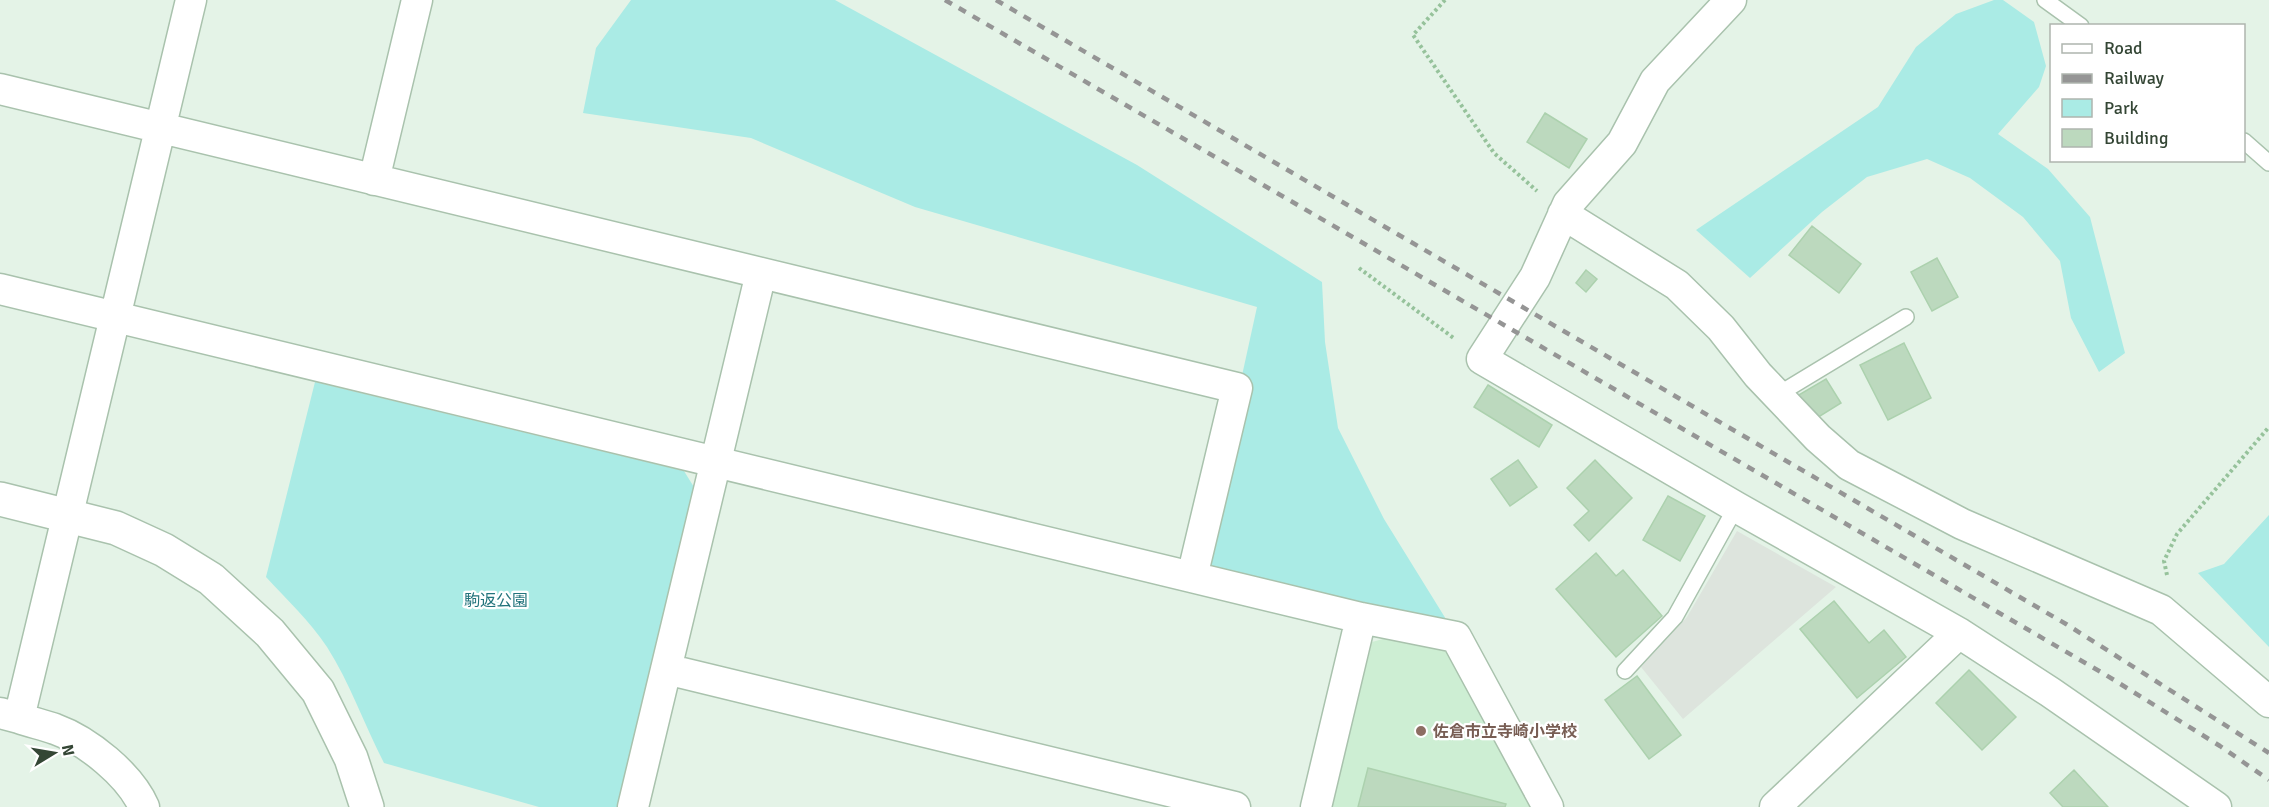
<svg xmlns="http://www.w3.org/2000/svg" width="2269" height="807" viewBox="0 0 2269 807" font-family="Signika,'Noto Sans JP',sans-serif">
<rect width="100%" height="100%" fill="#e4f3e7"/>
<path fill="#cdeed3" d="M1397,635l39,9 16,12 81,151h-201l40,-165z"/>
<path fill="#aaebe5" d="M631,0h204l302,165 185,117 3,60 13,86 46,91 65,105 -248,-61 56,-256 -342,-100 -164,-69 -168,-25 13,-65z
M1994,0h9l31,22 12,44 -7,21 -41,47 50,35 42,48 35,136 -26,19 -28,-54 -11,-57 -37,-44 -53,-39 -43,-19 -60,18 -45,35 -72,66 -54,-48 182,-123 38,-60 40,-33z
M315,382l369,89 13,21 -78,315h-80l-155,-44c-20,-39 -34,-80 -57,-116 -17,-26 -41,-48 -61,-70z
M2269,515v132l-71,-74 26,-9z"/>
<path fill="#dde4dd" d="M1737,531l99,56 -153,132 -42,-52 46,-50z"/>
<path fill="#bcd9be" stroke="#acd1ae" stroke-width="1.5" d="M1545,113l42,26 -18,29 -42,-26z
M1812,226l49,38 -22,29 -50,-38z
M1937,258l21,39 -26,14 -21,-39z
M1586,270l11,9 -11,13 -10,-9z
M1904,343l27,55 -43,22 -28,-55z
M1826,379l15,24 -29,18 -15,-25z
M1488,385l64,40 -13,22 -65,-40z
M1518,460l19,27 -27,19 -19,-27z
M1595,460l37,38 -43,43 -15,-16 15,-14 -22,-23z
M1668,496l37,20 -25,45 -37,-21z
M1596,553l20,23 7,-6 39,46 -46,41 -60,-68z
M1834,601l35,42 15,-13 22,27 -49,41 -57,-69z
M1969,670l47,47 -34,33 -46,-47z
M1637,676l44,59 -32,24 -44,-59z
M1368,768l138,36 -1,3h-147z
M2074,770l34,37h-45l-13,-14z"/>
<g fill="none" stroke-linecap="round" stroke-linejoin="round">
<defs>
<path id="service" d="M2045,0l36,26
M2244,141l25,22
M1777,395l129,-78
M1625,671l50,-54 61,-110"/>
<path id="minor" d="M1731,0l-76,81 -33,62 -54,61 -33,73 -53,82 254,148 223,126 91,59 166,115
M0,89l1237,299 -45,189
M374,180l43,-180
M1563,214l114,71 44,43 37,47 60,63 31,27 113,59 199,86 108,92
M0,289l1361,329 95,19 92,170
M666,669l569,138
M0,713l19,5 172,-718
M19,718c12,4 24,7 36,11 33,12 75,46 89,78
M633,807l128,-534
M1316,807l45,-189
M1775,807l184,-174"/>
<path id="tertiary" d="M0,499l116,29 48,22 47,29 59,54 48,58 33,67 16,49"/>
</defs>
<use href="#service" stroke="#a9c2ad" stroke-width="18"/>
<use href="#minor" stroke="#a9c2ad" stroke-width="33"/>
<use href="#tertiary" stroke="#a9c2ad" stroke-width="36"/>
<path stroke="#96c29b" stroke-width="4" stroke-dasharray="3 3" stroke-linecap="butt" d="M1445,0l-32,35 81,118 43,38
M1359,268l96,71
M2167,575l-3,-14 13,-27 92,-107"/>
<use href="#service" stroke="#fff" stroke-width="15"/>
<use href="#minor" stroke="#fff" stroke-width="30"/>
<use href="#tertiary" stroke="#fff" stroke-width="33"/>
<path stroke="#959595" stroke-width="4.5" stroke-dasharray="8 8" stroke-linecap="butt" d="M945,0l1161,675 114,71 49,34
M996,0l1070,624 203,129"/>
</g>
<circle fill="#8d6e63" stroke="#fff" stroke-width="2" cx="1421" cy="731" r="6"/>
<g text-anchor="middle" stroke-width="4.5" stroke-linejoin="round" paint-order="stroke">
<g font-size="16" fill="#23747c" stroke="#fff">
<text x="496" y="606">駒返公園</text>
</g>
<g font-size="16" font-weight="bold" fill="#785e54" stroke="#fff" text-anchor="start">
<text x="1433" y="737">佐倉市立寺崎小学校</text>
</g>
</g>
<rect x="2050" y="24" width="195" height="138" fill="#ffffff" stroke="#aeb5ae" stroke-width="1.5"/>
<rect x="2062" y="44" width="30" height="9" fill="#ffffff" stroke="#aeb5ae" stroke-width="1.5"/>
<text x="2104" y="54" font-size="18" fill="#344635">Road</text>
<rect x="2062" y="74" width="30" height="9" fill="#959595" stroke="#aeb5ae" stroke-width="1.5"/>
<text x="2104" y="84" font-size="18" fill="#344635">Railway</text>
<rect x="2062" y="99" width="30" height="18" fill="#aaebe5" stroke="#aeb5ae" stroke-width="1.5"/>
<text x="2104" y="114" font-size="18" fill="#344635">Park</text>
<rect x="2062" y="129" width="30" height="18" fill="#bcd9be" stroke="#aeb5ae" stroke-width="1.5"/>
<text x="2104" y="144" font-size="18" fill="#344635">Building</text>
<g transform="translate(54 753) rotate(79)" stroke="#ffffff" stroke-width="4.5" paint-order="stroke">
<path d="M0-4.5L10 22L0 15L-10 22Z" fill="#344635"/>
<text y="-9" font-size="16" font-weight="bold" text-anchor="middle" fill="#344635">N</text>
</g>
</svg>
